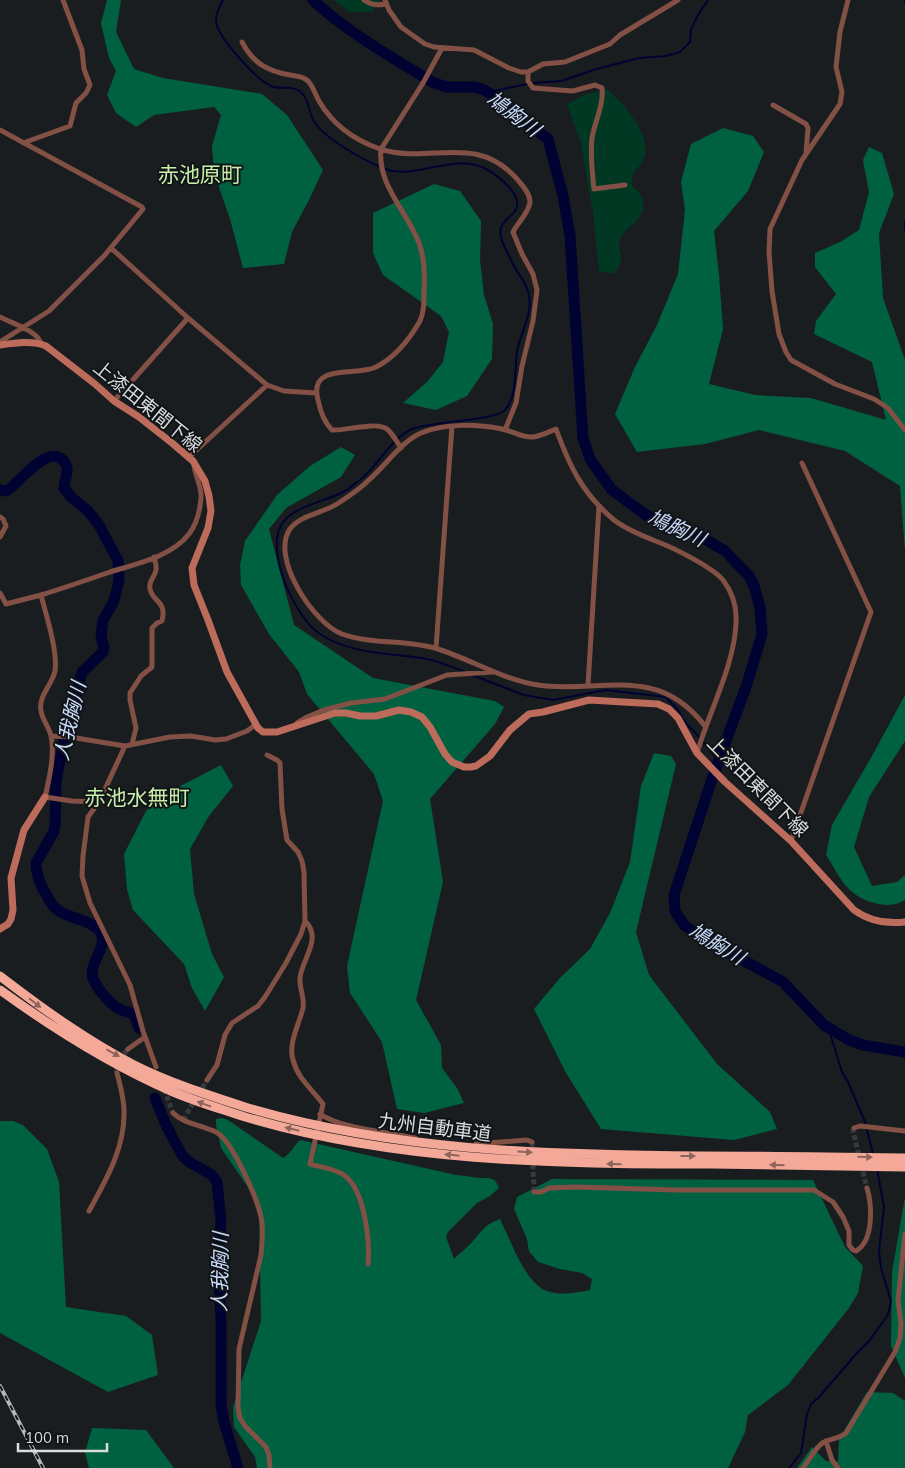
<svg xmlns="http://www.w3.org/2000/svg" width="905" height="1468" viewBox="0 0 905 1468" font-family="Mulish,'Noto Sans JP',sans-serif">
<rect width="100%" height="100%" fill="#1a1d20"/>
<path fill="#003823" d="M334,0h46l-8,12h-23z
M607,89c16,13 46,48 37,69 -6,14 -13,10 -12,28 12,8 15,21 6,33 -6,8 -15,11 -18,21 -3,9 2,11 1,19 0,4 -4,10 -6,14l-16,-1 -6,-59 -12,-70 -14,-39 17,-9z"/>
<path fill="#006141" d="M107,0h14l-5,32 18,37 29,9 99,16 25,21 36,55 -15,32 -16,30 -8,32 -41,4 -13,-49 -16,-46 -2,-27 9,-31 -7,-8 -60,8 -18,12 -20,-14 -9,-18 9,-24 -7,-13 -8,-35z
M723,128l30,8 11,16 -16,39 -34,40 5,44 4,54 -14,55 46,11 56,3 75,22 -14,-58 -58,-28 2,-13 20,-27 -21,-27v-14l25,-11 19,-12 10,-38 -6,-32 6,-13 13,6 12,41 -15,39 4,65 22,62v191l-5,-65 -55,-35 -86,-21 -54,14 -68,8 -22,-38 20,-47 22,-42 21,-51 7,-64 -4,-28 10,-38z
M434,184l26,7 21,30 -1,39 4,35 9,29 -1,35 -25,37 -31,14 -33,-7 24,-21 16,-20 6,-30 -8,-16 -58,-41 -10,-22v-40z
M341,447l14,8 -14,22 -55,31 -17,21 25,96 79,53 122,23 9,6 -9,17 -65,75 13,83 -27,118 25,45 1,23 15,20 7,15 -40,10 -27,-4 -15,-67 -32,-49 -3,-27 36,-165 -9,-27 -67,-80 -8,-22 -30,-38 -28,-49 -1,-20 5,-24 32,-46 33,-29z
M905,695v46l-36,56 -15,50 18,39 25,-4 8,-7v25c-17,11 -44,2 -57,-12 -9,-9 -15,-23 -22,-33l6,-30 40,-69z
M654,753l17,3 5,8 -40,168 13,43 68,89 53,48 7,17 -43,11 -133,-11 -35,-56 -32,-64 25,-30 31,-30 20,-36 20,-51 11,-76z
M221,765l12,21 -24,30 -19,33 4,45 18,60 12,23 -19,34 -13,-23 -8,-24 -51,-54 -6,-21 -3,-35 22,-43 19,-17z
M222,1118l6,2 55,38c8,-4 10,-12 17,-18l156,35c8,0 18,3 24,3 10,0 15,-1 19,10l-9,8 -13,7 -29,29 -2,5 8,22c4,-4 14,-12 18,-17 10,-11 12,-17 28,-23 10,20 22,56 41,69 12,9 35,5 49,2l2,-11 -10,-6 -22,-4 -22,-7 -9,-11 -2,-12 -13,-30 3,-12 35,-18 261,1 32,67 18,19 -5,27 -9,15 -61,77 -40,30 -3,17 -17,36h-471l-2,-11 -21,-30 -1,-20 28,-86 -2,-118 -38,-55 -5,-23v-6z
M0,1121h13l10,4 24,24 12,33 7,125 60,9 26,19 6,40 -50,17 -108,-59z
M905,1197v181l-14,-32 1,-74z
M867,1392l26,1 12,8v67h-108l15,-21 14,14 12,1 1,-23z
M92,1428l54,2 28,38h-85l-4,-15z"/>
<g fill="none" stroke-linecap="round" stroke-linejoin="round">
<path stroke="#000232" stroke-width="2" d="M223,0c-3,6 -8,14 -7,21 1,16 40,58 55,65 9,4 22,-1 30,6 9,8 7,21 14,31 11,16 47,36 65,44
M905,0v2
M532,83l30,-2 31,-11 46,-12 27,-2 14,-4 10,-10 1,-13 8,-16 9,-13
M489,92l38,-8
M385,169c31,11 68,-16 99,-1 12,6 42,28 31,43 -4,6 -13,10 -14,17 -3,10 7,25 11,34 5,11 15,21 17,33 4,19 -9,38 -12,57 -3,18 1,43 -12,58 -8,10 -75,12 -93,19 -22,10 -34,37 -52,51 -6,4 -12,10 -19,13 -16,8 -46,14 -57,28 -22,26 11,97 36,113 30,20 67,19 102,24 15,2 29,9 43,14
M905,221v9
M472,675l52,20 29,5 53,-10 60,7 12,13 6,11 16,17
M703,742l16,19
M828,1027l14,45 6,10 17,40 8,32
M789,1468l12,-15 6,-39 4,-10 8,-7 38,-44 12,-12 19,-26 3,-14 -10,-33 -2,-17 5,-44 -7,-38"/>
<path stroke="#000232" stroke-width="11" d="M313,0c35,33 80,58 121,83l13,4h28l9,3 7,4 25,22 32,23 15,57 7,40 13,202 7,21 22,31 34,25 52,20 27,16 24,25 5,10 6,21 2,27 -16,53 -33,89 -39,119 1,16 9,14 22,15 77,42 41,43 25,15 14,5 42,7
M0,490l6,1 5,-3c10,-9 35,-39 49,-30 4,2 6,6 7,10 1,7 -3,13 -3,20l7,9 17,14 11,14 19,36 1,19 -3,13 -3,10 -10,17 -2,17 3,11 -1,4 -21,20 -17,63 -9,46 -1,43 -1,7 -18,32c0,9 3,18 7,26 4,6 7,14 12,19 11,11 40,12 46,25 6,14 -9,27 -9,41 1,11 16,27 24,33 5,4 12,5 18,7l5,14
M155,1098l11,27 16,30 7,7 23,13 5,7 4,39 -3,38 3,62v84l3,17 14,46"/>
<path stroke="#373a3c" stroke-width="5" stroke-dasharray="5 2.5" stroke-linecap="butt" d="M117,1073l-1,-10 12,-14
M164,1089l9,24
M183,1120l24,-40
M854,1128l-1,3 14,57
M532,1142l2,50"/>
<path stroke="#825045" stroke-width="5" d="M364,0c7,5 13,6 21,4
M385,0l4,10 12,17 24,17 9,3 40,3 35,18 12,4h7l15,-8 22,-2 45,-18 10,-9 58,-35
M848,0l-8,32 -4,35 6,25 -2,12 -38,56 -32,69 -1,23 3,39 7,43 7,18 5,8 44,24 39,15 14,9 17,22
M242,42c11,21 25,29 48,33 6,1 13,1 18,6 5,5 7,13 11,20 14,24 35,39 61,48 50,16 95,-17 137,30 5,6 13,14 13,23 -1,11 -12,20 -17,30l9,22 11,20 4,16 -4,31 -11,45 -6,37 -11,27
M528,72v9l5,7 40,3 22,-6 7,3c2,16 -7,33 -10,50 -2,17 0,33 2,51l31,-4
M773,105l33,19 2,4 -2,25
M0,130l142,77 1,2 -39,47 -55,55 -49,31
M23,143l47,-17 6,-23 10,-10 4,-8 -6,-16 -2,-19 -19,-50
M111,248l77,70 79,67 17,6 32,2
M0,317c11,6 39,14 41,27
M114,401l74,-83
M401,448c-4,-6 -8,-14 -14,-19 -11,-8 -41,2 -55,1 -7,-7 -12,-20 -14,-30 -10,-38 38,-23 58,-33 20,-10 33,-27 44,-46 4,-9 4,-19 4,-30 1,-16 1,-32 -5,-48 -12,-32 -42,-58 -38,-94l42,-66 19,-35
M188,458l79,-73
M0,517l3,2 3,7 -6,11
M0,593l6,11 35,-9
M436,648l16,-222
M588,685l11,-179
M297,723l10,-6 17,-7 27,-7 34,-4 62,-24 45,-3
M51,736l19,1 55,9 45,-9 21,-1 24,4 11,-1 21,-8 8,-6
M132,744l4,-16 -6,-28v-7l11,-17 11,-9v-39l5,-5 5,-2c5,-21 -9,-18 -12,-32 -2,-8 5,-12 6,-19 1,-4 -1,-9 -2,-13
M125,746l-26,56 -27,-1 -27,-4c4,-17 10,-43 6,-61 -2,-9 -9,-17 -10,-25 -3,-15 11,-26 14,-40 3,-19 -9,-57 -14,-76 23,-7 46,-15 69,-23 26,-8 61,-15 79,-38 7,-9 11,-24 12,-36 1,-12 -6,-21 -7,-33
M697,753c12,-41 38,-89 39,-131 1,-15 -4,-30 -13,-42 -11,-13 -49,-32 -65,-38 -15,-6 -31,-12 -44,-22 -32,-27 -44,-53 -58,-91 -8,3 -14,7 -23,8 -11,1 -20,-6 -31,-8 -25,-5 -57,-6 -81,4 -19,8 -36,33 -51,46 -10,10 -22,18 -33,25 -14,9 -37,11 -47,25 -20,28 23,94 52,105 31,11 65,5 96,15 34,11 66,31 100,36 37,6 75,-5 111,3 23,5 42,20 56,38
M99,802l-11,15 -5,39 -1,20 8,27 40,82 13,46 13,36
M791,841l80,-229 -69,-149
M305,921c18,17 -3,38 -5,57 -1,10 5,20 3,30 -4,17 -15,35 -10,52 5,19 19,29 30,44l-13,60c11,3 25,5 34,11 21,15 26,66 24,89
M128,1049l17,-12
M207,1080l10,-15 8,-30 7,-12 26,-17 7,-9 21,-34 15,-29 4,-13 -1,-49 -2,-11 -4,-9 -11,-12 -5,-31 -2,-46 -3,-3 -10,-5
M173,1113c11,11 29,12 43,19 16,8 41,66 45,85 3,12 1,26 0,38l-22,94 -1,59 2,10 5,8 21,21 3,8 1,13
M320,1114c22,15 68,18 95,24
M854,1128l6,-2 45,5
M476,1144l51,-4 5,2
M534,1192h7l8,-4 26,-1 102,3h137l19,12 10,15 6,14v14l4,5 3,1c18,-10 16,-46 11,-63
M89,1211c17,-31 36,-63 35,-100 0,-13 -4,-26 -7,-38
M826,1441l6,19 6,8
M803,1468c7,-8 11,-20 21,-26 7,-4 13,-2 22,-9l49,-81 5,-14 1,-14 -3,-24 7,-66"/>
<path stroke="#bd6c5b" stroke-width="7" d="M0,345c14,-2 33,-5 46,1l49,38 19,17 25,16 33,26 21,18 12,20 4,15 2,15 -3,17 -16,40 2,17 14,35 19,52 31,56 5,4h14l58,-19h11l14,3h16l23,-6 12,2 11,5 8,10 15,27 7,8 12,5h7l5,-1 14,-10 20,-26 19,-16 14,-2 46,-12 69,4 11,5 9,9 19,35 28,29 66,59 63,69c15,11 33,14 51,12
M0,929l8,-5 3,-5 2,-9 -2,-32 13,-48 21,-33"/>
<path stroke="#f4a897" stroke-width="9" d="M0,976c43,33 86,64 134,89 36,18 74,30 111,42 148,44 303,48 456,49 68,0 136,1 204,2
M0,990c54,39 109,74 171,101 23,10 47,17 71,25 151,46 312,48 469,48 65,1 129,2 194,3"/>
<defs>
<path id="rail" d="M0,1386l43,82"/>
</defs>
<use href="#rail" stroke="#b5b7b9" stroke-width="4"/>
<use href="#rail" stroke="#111416" stroke-width="2" stroke-dasharray="5.5" stroke-linecap="butt"/>
</g>
<defs><path id="oneway-solid" d="M-6-.8H1V-3.2L6.5 0L1 3.2V.8H-6Z" transform="scale(1.25)"/></defs>
<g fill="#8e655d">
<use href="#oneway-solid" transform="translate(35 1003) rotate(38)"/>
<use href="#oneway-solid" transform="translate(113 1053) rotate(29)"/>
<use href="#oneway-solid" transform="translate(204 1104) rotate(-160)"/>
<use href="#oneway-solid" transform="translate(292 1129) rotate(-167)"/>
<use href="#oneway-solid" transform="translate(525 1152) rotate(3)"/>
<use href="#oneway-solid" transform="translate(452 1155) rotate(-174)"/>
<use href="#oneway-solid" transform="translate(688 1156)"/>
<use href="#oneway-solid" transform="translate(865 1157) rotate(1)"/>
<use href="#oneway-solid" transform="translate(614 1164) rotate(-178)"/>
<use href="#oneway-solid" transform="translate(777 1165) rotate(-179)"/>
</g>
<g text-anchor="middle" stroke-width="4" stroke-linejoin="round" paint-order="stroke">
<g font-size="19" fill="#dadcde" stroke="#111416">
<text transform="translate(148 406) rotate(39)" y="7">上漆田東間下線</text>
<text transform="translate(758 786) rotate(45)" y="7">上漆田東間下線</text>
<text transform="translate(435 1127) rotate(7)" y="7">九州自動車道</text>
</g>
<g font-size="20" font-style="italic" fill="#c7dafb" stroke="#111416">
<text transform="translate(514 114) rotate(37)" y="7">鳩胸川</text>
<text transform="translate(677 528) rotate(25)" y="7">鳩胸川</text>
<text transform="translate(70 721) rotate(-77)" y="7">人我胸川</text>
<text transform="translate(717 944) rotate(31)" y="7">鳩胸川</text>
<text transform="translate(220 1272) rotate(-89)" y="7">人我胸川</text>
</g>
<g font-size="21" fill="#c8efa9" stroke="#111416">
<text x="200" y="182">赤池原町</text>
<text x="137" y="805">赤池水無町</text>
</g>
</g>
<path d="M18 1443v8h89v-8" fill="none" stroke="#dadcde" stroke-width="2.5"/>
<text x="25" y="1443" font-size="15" fill="#dadcde" stroke="#111416" stroke-width="4" paint-order="stroke">100 m</text>
</svg>
